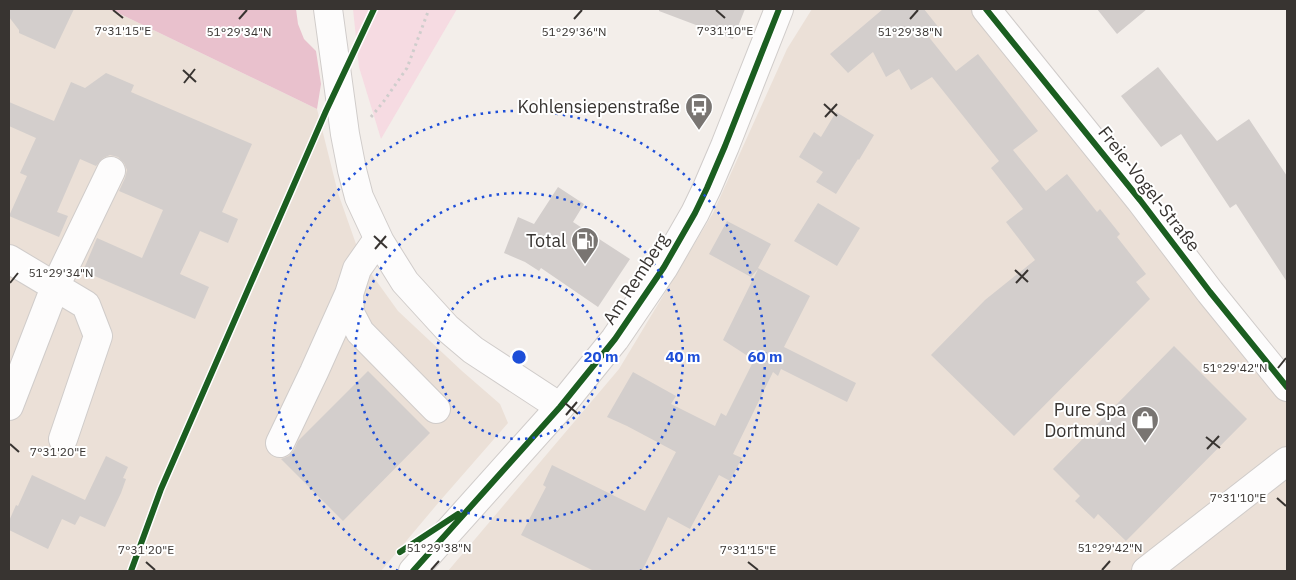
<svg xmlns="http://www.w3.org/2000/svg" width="1296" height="580" viewBox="0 0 1296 580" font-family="'IBM Plex Sans',sans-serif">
<rect width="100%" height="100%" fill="#f3eeea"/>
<path fill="#ebe0d7" d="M9,9h97l10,3 201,97 21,84 24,68 36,50 64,60 38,33 8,19 -69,79 -58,69h-372z
M812,9h174l301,378v184h-839l171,-202 94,-156 74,-164z"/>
<path fill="#f6dbe2" d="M353,9h104l-76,130 -22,-72z"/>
<path fill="#e9c1cd" d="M106,9h190l2,15 6,15 12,12 5,33 -4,25 -201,-97z"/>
<path fill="#d3cecc" d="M9,9h65l-19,40 -36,-16v-3l-10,-13z
M659,9h86l-12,30 -74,-28z
M883,9h41l15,19 -11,8 28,35 22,-17 60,77 -25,19 33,41 21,-17 30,38 3,-3 20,25 -3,3 29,37 -10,8 14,17 -136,137 -83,-81 54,-55 50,-40 -29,-38 17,-13 -32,-41 8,-7 -67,-84 -21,13 -12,-21 -13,8 -13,-25 -25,21 -18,-19z
M1097,9h50l-30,25z
M1158,67l59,74 32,-22 38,57v106l-51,-78 -6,4 -49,-74 -20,13 -40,-51z
M106,73l28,12 -3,7 121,52 -30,68 16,7 -10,24 -28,-12 -20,43 29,13 -14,32 -112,-48 14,-33 45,20 21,-48 -44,-19 6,-13 2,-8 -3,-7 -6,-6 -8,-2 -7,3 -7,8 -16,-7 -23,53 11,4 -9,21 -50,-21 18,-40 -7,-3 16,-35 -27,-12v-24l45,19 17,-39 14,6z
M836,112l38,23 -15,25 -1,-1 -22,35 -20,-12 7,-10 -24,-15 15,-25 7,5z
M558,187l26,17 -11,18 57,37 -32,48 -57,-39 -2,3 -14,-9 -21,-9 14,-36 16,7z
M818,203l42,25 -23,38 -43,-25z
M727,221l44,23 -13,24 52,28 -26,51 72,36 -9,19 -66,-33 -3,7 -5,-4 -40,82 9,4 -12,23 -11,-6 -29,54 -22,-12 -26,54h-48l-73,-36 25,-48 -3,-2 9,-20 93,46 31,-59 -49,-26 -20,-9 26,-45 43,24 -5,8 44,22 6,-13 5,3 28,-56 -31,-20 35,-71 -7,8 -42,-23z
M1174,346l73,73 -121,122 -28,-27 -4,5 -19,-18 5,-5 -27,-27z
M368,371l62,62 -87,88 -62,-62 8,-3 5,-6 4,-9z
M106,456l22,11 -5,11 3,1 -5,14 -16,34 -25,-11 -5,9 -13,-6 -14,30 -39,-19v-9l7,-16 2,1 14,-31 53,25z"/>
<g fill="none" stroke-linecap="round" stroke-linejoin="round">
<defs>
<path id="minor" d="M328,9l17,125 7,36 7,27 21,45 25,40 42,46 26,22 87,57
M986,9l154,191 70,92 77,95
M378,239l-21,30 -8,25 1,19 10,19 76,77
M9,259l77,46 12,31 -35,103
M9,406l46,-119 56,-116
M280,443l34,-71 35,-78
M413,571l147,-164 55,-68 49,-72 31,-54 12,-25 18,-42 54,-137
M1146,571l141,-110"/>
</defs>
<use href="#minor" stroke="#d0ccca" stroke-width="30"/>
<path stroke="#cfcdcc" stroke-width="3" stroke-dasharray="2.5 4" stroke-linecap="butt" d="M371,117l13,-16 23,-33 22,-59"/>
<use href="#minor" stroke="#fdfcfc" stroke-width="28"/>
<defs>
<path id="cycleway" d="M986,9l154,191 70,92 77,95
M400,552l58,-38
M131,571l30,-82 165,-378 48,-102
M413,571l147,-164 55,-68 49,-72 31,-54 12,-25 18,-42 54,-137"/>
</defs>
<use href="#cycleway" stroke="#fff" stroke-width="9"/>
<use href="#cycleway" stroke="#1b5e20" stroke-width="6"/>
</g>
<path fill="none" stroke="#383431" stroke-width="2" d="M113,10l10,8M716,10l9,8M239,19l8,-9M574,19l8,-9M910,19l8,-9M183,70l13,12M184,83l11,-14M824,104l13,12M825,117l12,-13M374,236l13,12M375,249l11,-13M1015,270l13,12M10,283l8,-10M1016,283l12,-13M1278,368l8,-10M565,403l13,11M566,415l11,-13M1206,437l14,11M10,444l9,8M1207,449l12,-13M1277,498l9,8M146,562l9,8M748,562l10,8M431,570l8,-9M1102,570l8,-9"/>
<g fill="none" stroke="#1d4ed8" stroke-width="2.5" stroke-dasharray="2.5 5">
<circle cx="519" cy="357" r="82"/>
<circle cx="519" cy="357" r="164"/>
<path d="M398 571A246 246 0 1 1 640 571"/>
</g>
<defs>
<symbol id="bus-pin" viewBox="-11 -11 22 30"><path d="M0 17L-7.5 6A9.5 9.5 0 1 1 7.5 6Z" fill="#797572" stroke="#fff"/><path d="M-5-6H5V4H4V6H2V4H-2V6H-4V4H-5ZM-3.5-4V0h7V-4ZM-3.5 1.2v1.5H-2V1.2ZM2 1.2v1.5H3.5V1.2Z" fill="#fff"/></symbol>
<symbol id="fuel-pin" viewBox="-11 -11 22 30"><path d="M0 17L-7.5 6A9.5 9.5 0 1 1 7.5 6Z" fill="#797572" stroke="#fff"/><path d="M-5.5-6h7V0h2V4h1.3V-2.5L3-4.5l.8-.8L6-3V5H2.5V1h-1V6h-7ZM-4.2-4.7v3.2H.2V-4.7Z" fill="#fff"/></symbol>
<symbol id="shop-pin" viewBox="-11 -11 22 30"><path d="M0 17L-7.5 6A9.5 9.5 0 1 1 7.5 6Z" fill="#797572" stroke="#fff"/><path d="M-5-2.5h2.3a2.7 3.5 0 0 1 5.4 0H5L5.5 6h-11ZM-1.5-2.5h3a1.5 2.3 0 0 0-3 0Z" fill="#fff"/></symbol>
</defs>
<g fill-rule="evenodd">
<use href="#bus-pin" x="683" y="91" width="32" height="43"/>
<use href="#fuel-pin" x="569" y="225" width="32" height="43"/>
<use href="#shop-pin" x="1129" y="404" width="32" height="43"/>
</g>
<g text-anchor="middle" stroke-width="4" stroke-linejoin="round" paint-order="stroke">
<g font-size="18" fill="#383431" stroke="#fff" text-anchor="end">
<text x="680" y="113">Kohlensiepenstraße</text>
<text x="566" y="247">Total</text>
<text x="1126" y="416">Pure Spa<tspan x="1126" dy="21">Dortmund</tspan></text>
</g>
<g font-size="18" fill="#383431" stroke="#fff">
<text transform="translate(1149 189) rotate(52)" y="6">Freie-Vogel-Straße</text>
<text transform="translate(636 279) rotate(-57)" y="6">Am Remberg</text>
</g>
</g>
<g font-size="12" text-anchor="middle" fill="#383431" stroke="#fff" stroke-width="4" stroke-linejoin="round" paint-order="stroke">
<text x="123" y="35">7°31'15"E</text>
<text x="725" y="35">7°31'10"E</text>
<text x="239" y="36">51°29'34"N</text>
<text x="574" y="36">51°29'36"N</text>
<text x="910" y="36">51°29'38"N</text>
<text x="61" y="277">51°29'34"N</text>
<text x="1235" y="372">51°29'42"N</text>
<text x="58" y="456">7°31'20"E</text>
<text x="1238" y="502">7°31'10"E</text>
<text x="439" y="552">51°29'38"N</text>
<text x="1110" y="552">51°29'42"N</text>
<text x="146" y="554">7°31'20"E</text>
<text x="748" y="554">7°31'15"E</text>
</g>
<circle cx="519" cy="357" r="8" fill="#1d4ed8" stroke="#fff" stroke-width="2.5"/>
<g font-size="15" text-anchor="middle" font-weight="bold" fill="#1d4ed8" stroke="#fff" stroke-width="4" stroke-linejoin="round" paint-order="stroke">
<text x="601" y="362">20 m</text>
<text x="683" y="362">40 m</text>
<text x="765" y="362">60 m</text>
</g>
<rect width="1296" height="580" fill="none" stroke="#383431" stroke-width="20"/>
</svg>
